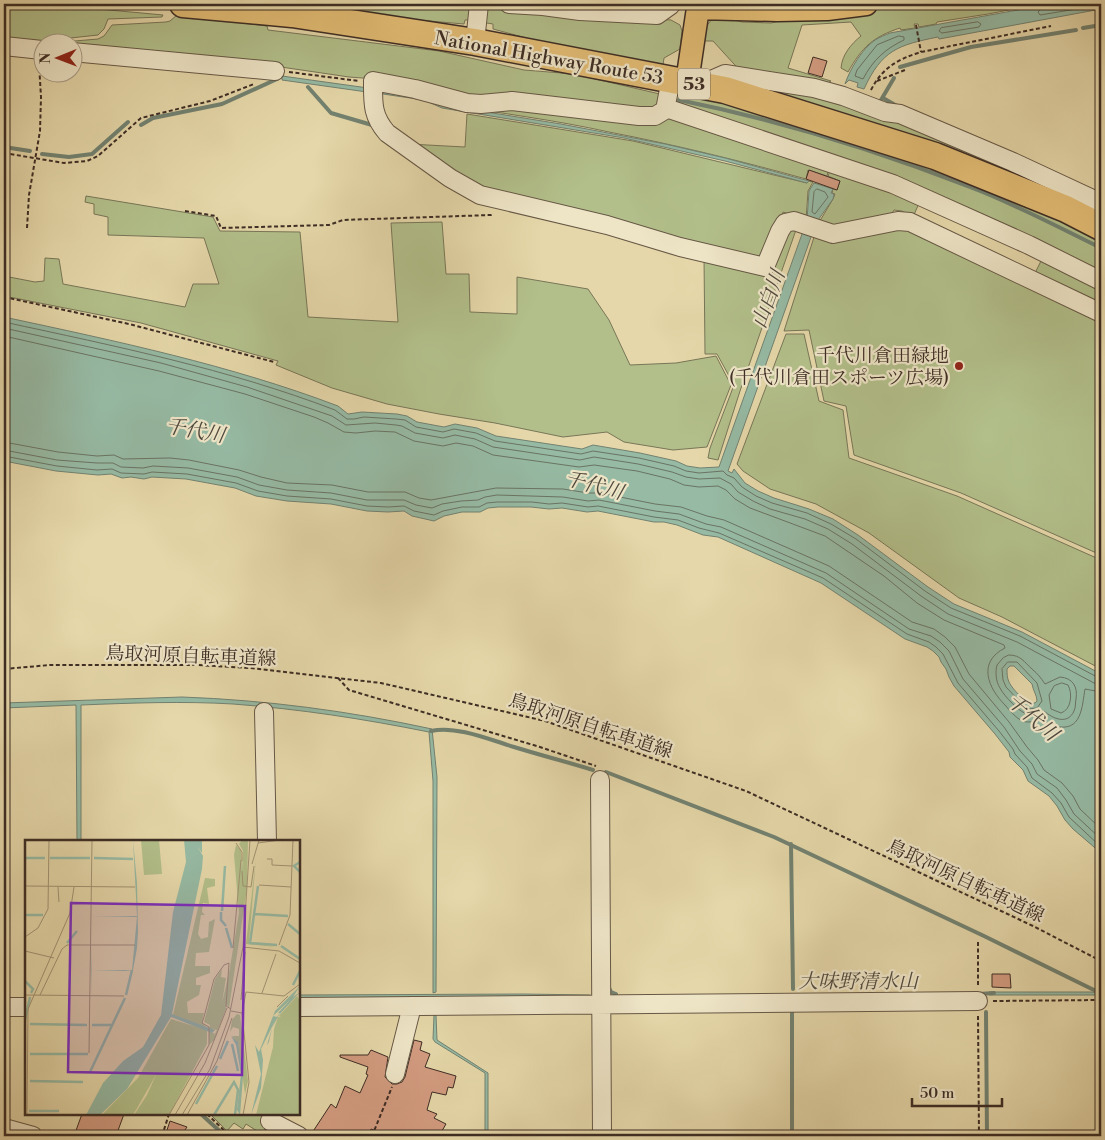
<svg xmlns="http://www.w3.org/2000/svg" width="1105" height="1140" viewBox="0 0 1105 1140" font-family="'Libre Bodoni','Noto Serif JP',serif">
<rect width="100%" height="100%" fill="#e5d7a9"/>
<filter id="stains"><feTurbulence type="fractalNoise" baseFrequency=".004" numOctaves="4"/><feColorMatrix values="0 0 0 0 .2 0 0 0 0 .09 0 0 0 0 .02 0 0 0 .5 -.17"/></filter>
<radialGradient id="worn" r=".72"><stop offset=".6" stop-color="#630" stop-opacity="0"/><stop offset="1" stop-color="#630" stop-opacity=".3"/></radialGradient>
<path fill="#b2bf8a" stroke="#787658" d="M4,4h41l118,11 -1,2 -54,2 -4,10 -6,6 -74,8h-20z
M301,4h165l9,1v15h-10l-1,4 -46,-4z
M915,4h125l-52,10 -51,8 -1,2 -17,3 -1,-3h-4l1,4 -14,2 -1,-2c-27,9 -38,19 -52,44l-7,-4c1,-13 10,-24 20,-32l-10,-14 -49,3 -14,43 43,13 -3,2 -84,-8 -31,-34h-11l3,-13 10,-13 27,7 29,1 28,-7z
M484,6l187,14 9,5 2,6 -2,18 -16,9 -1,7 -118,-22 -52,-14v-5l-12,-2z
M177,15l90,11 1,4 171,21 85,19 50,4 90,21 -4,15 -174,-8 -97,-22 -40,-3 -68,-10 -208,-17 -1,-8h-9l35,-3 6,-3 8,-11 54,-3 4,-1z
M730,79l88,14 85,27 198,88v10z
M677,92l13,1 215,63 131,52 65,32v36l-427,-170z
M444,104l223,11 162,53 -2,8 -19,-6 -2,9c-65,-18 -130,-34 -197,-47 -54,-12 -110,-19 -165,-28z
M467,114l166,27 174,42 2,-2 4,1 -5,9 -2,29 -23,-8 -12,32 -12,14 -280,-68 -70,-46 56,3z
M831,168l89,33 -7,16 -11,-6 -8,-1 -6,10 -43,8 -27,-4 15,-25 2,-5 -3,-1 1,-4 4,1 3,-9 -12,-5z
M86,196l127,21 7,14 80,1 8,85 90,5 -7,-99 51,-1 4,52h23l1,38 47,2v-37l71,12 21,31 21,45 46,-2 40,-7 15,29 -24,62 -34,3 -49,-8 -17,-10 -44,5 -68,-14 -56,-9 -52,-10 -55,-16 -56,-23 2,-4 -137,-38 -137,-27v-20l31,6 9,-1 1,-23 14,1 4,25 122,23 8,-23h26l-15,-46 -96,-3v-18l-14,-3v-10l-9,-2z
M797,227l-57,164 -22,69 -10,-2 2,-10 24,-63 -17,-31h-12l-1,-97 63,14 22,-43z
M905,230l8,2 188,89v234l-140,-62 -107,-38 -8,-49 -22,-5 -15,-71 -25,1 31,-97z
M1043,257l58,30v7l-5,11 -61,-32z
M786,334h18l15,67 24,9 6,48 108,38 144,64v109l-99,-52 -43,-19 -90,-65 -53,-29 -46,-15 -27,-18 -6,-7z
M210,1114h55v22l-19,-12 -3,5 -9,-6 -7,8z"/>
<path fill="#96baa4" stroke="#728271" fill-rule="evenodd" d="M1051,4h50v5l-151,28 -11,2 -1,-2c-40,8 -56,13 -74,52l-7,-2 1,-4 -9,-3 -4,4c5,-15 17,-35 30,-44 5,-3 10,-5 15,-7z
M282,76l86,12 -1,4 -85,-12z
M380,89l63,16 118,19 104,20 60,14 84,23 -2,2 -82,-22 -101,-23 -182,-30 -18,-8 -41,-6z
M814,183l19,6 -2,4 3,1 -1,5 -17,24 -88,248 4,2 2,-4 11,14 13,8 16,7 35,11 24,10 25,16 70,52 26,17 68,28 79,42v179l-28,-24 -8,-9 -8,-14 -8,-10 -21,-15 -5,-11 -13,-13 -1,-5 -14,-18 -41,-48 -5,-9 -3,-8 -5,-7 -2,-5 -6,-6 -6,-4 -22,-8 -84,-56 -103,-46 -15,-2 -26,-10 -13,-3h-10l-56,-11 -11,1 -25,-4 -13,1 -18,-2h-33l-10,1 -8,4h-18l-18,4 -10,5 -22,-5 -8,-5 -16,1 -21,-1 -36,-7 -44,-3 -31,-5 -21,-8 -49,-9 -34,-2 -8,2 -13,-2 -9,1 -11,-4 -13,1 -42,-4 -52,-10v-144c112,24 226,48 334,89l10,8 14,-2 35,2 10,2 10,6 27,5 11,-3 22,4 19,8 86,13 11,-4 47,8 36,8 11,5 13,2 19,-1 88,-247 2,-29zM1010,666h4l18,18c1,7 5,11 5,17l-2,2c-9,1 -22,-13 -26,-21 -2,-4 -2,-9 -2,-13z
M182,697c84,3 167,14 250,32l5,48 -1,215 -3,1v-212l-4,-49c-65,-13 -129,-23 -196,-28 -50,-3 -102,-1 -152,1v136h-4l-1,-136 -72,3v-5z
M989,992h103l7,1 2,3 -4,-1h-108z
M524,994l66,1v3l-291,1v-4z
M434,1015h2l1,25 51,33v63h-3v-63l-50,-31 -2,-3z"/>
<g fill="none" stroke-linecap="round" stroke-linejoin="round">
<path stroke="#6a7464" stroke-width="1" d="M1042,4v4l-4,4 2,3 61,-10
M978,22l3,2 -2,3 -37,6 -3,-2 2,-3z
M899,36l5,1v3c-19,9 -31,20 -41,39l-8,-3 2,-6 20,-25z
M817,189l8,3 3,5 -13,17 -3,-2 2,-20z
M4,322c111,24 224,47 331,88l12,9h7l10,-2 32,2 9,1 11,7 27,5 11,-3 22,4 19,8 86,13 12,-3 46,7 35,8 12,5 13,2 24,-2 4,4 7,3 8,9 14,9 16,7 35,10 24,11 25,15 69,52 26,17 69,28 77,41 4,1
M4,328l157,35 86,24 85,29 14,9 29,-2 21,2 6,1 13,7 28,5 12,-3 20,4 18,8 87,13 14,-3 44,7 34,8 14,5 13,2 21,-1 11,6 7,8 15,9 17,8 35,10 23,10 24,15 69,52 27,18 69,28 77,41 7,1
M4,336l155,35 86,23 69,23 14,6 16,9 12,1 19,-2 20,1 19,9 29,5 13,-3 17,3 20,9 86,12 15,-2 43,6 33,8 14,6 15,2 19,-1 8,4 9,9 15,9 75,28 59,40 33,27 27,17 60,25 1,3c-28,14 -17,40 0,57 5,6 10,12 17,16 8,3 16,-2 22,0 4,2 7,4 11,5 27,7 27,-20 30,-37l16,3
M4,442l54,10 39,4 17,-1 9,4 47,-1 19,2 50,10 22,7 26,6 45,2 36,7h37l14,6 12,2 65,-12 67,1 25,4h12l55,11 26,3 26,9 17,4 105,46 83,56 22,7 11,8 10,10 14,27 40,48 18,25 11,13 6,10 18,13 11,13 7,13 21,20
M4,450l53,10 40,3h16l8,4 22,1 10,-2 35,2 49,9 22,8 28,5 44,3 36,7h37l12,5 16,3 10,-4 19,-3 17,-1 7,-3 12,-2 66,2 25,4 11,-1 56,11 24,3 27,10 15,3 105,46 83,56 22,7 9,6 9,9 14,28 41,48 16,24 12,13 5,10 20,14 9,12 8,14 27,25
M4,456l53,10 40,4 15,-1 9,4 23,1 8,-2 35,2 49,9 22,8 29,5 44,3 36,7 21,1 16,-1 10,5 20,4 9,-4 19,-4h17l8,-4 10,-1h35l17,2 13,-1 26,4 10,-1 56,11 24,3 21,8 20,5 104,45 84,56 22,8 7,5 7,7 15,29 41,48 14,18 2,5 12,13 5,11 20,15 9,10 8,14 32,30
M1009,655c12,0 15,7 23,14 6,5 9,9 13,15l15,-7c13,1 18,10 16,22 -1,4 0,8 -2,12 -6,14 -21,8 -30,0 -4,2 -9,5 -15,4 -9,-2 -25,-19 -29,-27 -4,-6 -5,-16 -3,-23l6,-7z
M1008,662h9l20,21 5,18 -5,7 -8,1 -6,-4 -17,-18 -3,-7 -1,-11z
M1062,683l6,2c5,9 3,25 -7,28l-10,-4 -2,-14 5,-9z"/>
<path stroke="#728271" stroke-width="4" d="M1083,28l18,-3
M900,67l71,-20 105,-17
M308,87l23,26 41,12
M883,98l14,8
M679,100c99,20 197,50 291,87 45,17 88,40 131,61
M881,100l13,-22
M141,125l12,-7 69,-14 55,-25
M4,147l26,4
M42,154l27,3 23,-3 36,-32
M431,731c25,-6 60,9 83,16 26,8 53,15 79,23
M606,772l168,65 210,99 114,56
M791,844l2,145
M609,988l2,4 5,2
M979,994l15,-1
M986,1012l1,124
M201,1114l24,22
M792,1136v-127"/>
</g>
<path fill="#d39c81" stroke="#3d2d25" d="M813,57l14,4 -5,16 -14,-4z
M809,170l31,11 -3,9 -31,-11z
M992,974h18l1,14 -19,-1z
M414,1040l8,2 -2,8 10,4 -5,13 31,9 -3,12 -5,-1 -2,8 -14,-3 -5,18 10,4 -3,4 12,6 -7,12h-50l-18,-7 -2,5 -6,-3 -3,5h-50l21,-32 5,4 9,-22 15,7 8,-18 -2,-1 2,-7 -28,-10v-2h28l3,-5 17,7 -3,20 7,7h5l5,-2 3,-5z
M82,1114h42l-8,22h-42z
M170,1121l17,6 -6,9h-16z"/>
<g fill="none" stroke-linecap="round" stroke-linejoin="round">
<defs>
<path id="minor" d="M509,4l34,2 37,5 77,4 14,-10
M475,42l4,-38
M4,46l38,4
M72,52l203,19
M671,79l-6,31 -10,6h-16l-127,-15 -31,3 -14,-1 -52,-14 -42,-8c0,22 -1,35 14,52l63,45 30,17 127,30 73,22 85,20 15,-36 5,-8 9,-2 39,13 65,-13 12,1 191,91
M700,85l25,-11 89,14 29,8 42,16 15,2 113,48 88,41
M666,108l227,76 136,61 72,36
M264,712l3,129
M600,780l2,356
M4,1007h22
M299,1007l679,-6
M395,1074l17,-68
M270,1121l29,15
M4,1128l29,8"/>
<path id="major" d="M687,82l11,-74 79,2 50,-1 39,-5"/>
<path id="highway" d="M183,4l109,10 183,28 250,48 210,66 131,53 35,18"/>
</defs>
<use href="#minor" stroke="#675846" stroke-width="20"/>
<use href="#major" stroke="#3d2d25" stroke-width="25"/>
<use href="#highway" stroke="#3d2d25" stroke-width="29"/>
<path stroke="#3d2d25" stroke-width="2" stroke-dasharray="4 2.5" stroke-linecap="butt" d="M916,25l5,27
M289,72l70,9
M877,81l28,-11
M871,90c11,-22 27,-31 50,-38l130,-26
M4,153l60,10 23,-2 11,-5 43,-38 69,-17 44,-17
M185,211l31,5 5,12 108,-3 14,-5 148,-5v-2
M27,228l2,-33 11,-64 1,-34 -2,-33
M4,297l125,27 145,38
M4,669l46,-4h148l52,3 131,15 164,38 201,70 287,135 68,35
M338,678l11,12 191,57 56,19
M978,942v44
M993,1001l108,-1
M978,1016l1,120
M207,1114l23,22
M162,1136l7,-22
M372,1136l20,-49"/>
<use href="#minor" stroke="#eee5c7" stroke-width="18"/>
<use href="#major" stroke="#e2bc74" stroke-width="22"/>
<use href="#highway" stroke="#e2bc74" stroke-width="26"/>
</g>
<circle fill="#8f2418" stroke="#eee5c7" stroke-width="2" cx="959" cy="366" r="5"/>
<g text-anchor="middle" stroke-width="4.5" stroke-linejoin="round" paint-order="stroke">
<rect fill="#eee5c7" stroke="#726456" stroke-width="1" x="678" y="68.5" width="32" height="31" rx="4"/>
<g font-size="18" font-weight="bold" fill="#3d2d25">
<text x="694" y="90">53</text>
</g>
<g font-size="19" fill="#3d2d25" stroke="#eee5c7">
<text transform="translate(549 57) rotate(10)" y="7">National Highway Route 53</text>
<text transform="translate(191 655) rotate(2)" y="7">鳥取河原自転車道線</text>
<text transform="translate(591 725) rotate(18)" y="7">鳥取河原自転車道線</text>
<text transform="translate(966 880) rotate(25)" y="7">鳥取河原自転車道線</text>
</g>
<g font-size="19" fill="#3d2d25" stroke="#eee5c7" text-anchor="end">
<text x="949" y="362">千代川倉田緑地<tspan x="949" dy="22">(千代川倉田スポーツ広場)</tspan></text>
</g>
<g font-size="20" font-style="italic" fill="#4f493e" stroke="#eee5c7">
<text transform="translate(768 299) rotate(-70)" y="7">山白川</text>
<text transform="translate(195 430) rotate(10)" y="7">千代川</text>
<text transform="translate(594 485) rotate(15)" y="7">千代川</text>
<text transform="translate(1033 717) rotate(41)" y="7">千代川</text>
<text x="858" y="988">大味野清水山</text>
</g>
</g>
<g transform="translate(25 840)">
<rect width="275" height="275" fill="#e5d7a9"/>
<path d="M116,0h18l3,34 -18,1zM217,0h6l-1,48 -18,120 -3,-5 2,-24 11,-66 -5,-58 2,-10 5,5 1,20 1,-19 -4,-7zM231,18l-7,84 27,5 -30,-3zM180,38l10,1v7l-8,2 2,16 -6,-1 -1,9 3,3h-4l-3,19 3,5 7,-2 1,-15 6,-3 -6,33 -13,1 -1,13h15v7l-14,5v7h5l-2,10 -12,7 1,11h16l-2,10 6,5 -35,-13zM206,124l-5,45 -12,31 -5,5v-14l6,3 2,-4 -8,-1 1,-4 -6,-3 11,-43 7,-10 -1,8 5,1 -4,25zM272,156l3,5v114h-44l17,-68 1,-18 4,-12h3l-2,-1zM212,174l3,1 8,66 -3,13 -7,-50 -6,-8h7v-7l-6,-2 -3,5 2,-12zM146,179l36,11v14l-38,71h-35l13,-20 9,-20 -23,40h-31l36,-37z" fill="#b2bf8a"/>
<path d="M108,0l4,43 1,49 -1,16 -4,22 -8,1 -33,-1 -1,24 1,-48v24h40l5,-53 -45,-1h45zM159,0h18v13l-5,-7 6,10 -1,13 -30,145 43,16 -3,3 -41,-16 -44,72 -27,26h-14l17,-32 20,-22 20,-14 18,-32 12,-103 13,-50zM275,146l-7,11 7,-5 -21,23 -7,13 -3,14 -2,3 5,-17 5,-11 3,-4h-2l13,-14 -18,17 4,1 -16,32 2,11 -2,28 -10,27 10,-41 -6,-29 4,7 16,-41zM206,196l7,6 5,35 -3,38 -3,-5 4,-36 -5,-29z" fill="#96baa4"/>
<path fill="none" stroke="#96baa4" stroke-width="2.5" d="M0,18h20M25,18h40M69,18l39,1M275,22l-6,4 6,6M233,46l-8,57 27,2M197,71l3,-45M196,72v8l5,6M230,74l33,2M0,75h18M263,84l12,10M201,88l6,20M42,103l10,-12M256,106l19,13M0,141l8,8 -2,4M268,145l7,-14M101,155l6,-25M0,180l5,-23M5,184l57,1M67,185h21M207,204l6,27M5,214h58M195,219l8,-18M65,232l35,-74M5,241l53,1M171,264l21,-38M4,271h30M189,275l20,-33 4,8 -3,25"/>
<path fill="none" stroke="#a29374" stroke-width="1" d="M211,3l6,9v9M233,3l22,-3M242,19h5v6l20,1M227,24l7,-24M217,31l1,15 8,1 3,-21M234,45l32,2M0,46l110,1M33,47l1,15M0,97l13,-9 10,-19 1,-69M65,105h45M254,105l11,-30 3,-75M218,107l36,4 21,12M208,108l8,-88M0,111l29,7M237,153l14,-39M0,155l99,1M15,155l22,-46 5,-4h23M216,160l4,-48M252,167l11,-11M206,171l11,2 7,69 -6,33M217,173l4,-21 38,4 16,-12M64,213l3,-213M2,275l1,-106 42,-96 4,-26M144,275l40,-70v-18l-7,-4 2,-6 10,-38 10,-14 5,-2 -3,43 5,3M150,275l30,-52 22,-55M157,275l28,-46 19,-52 14,-70 7,-107M162,275l30,-54 15,-43"/>
<path fill="#7b2cbf" fill-opacity="0.15" stroke="#7b2cbf" stroke-width="2.5" d="M46,63l174,3 -3,169 -174,-3z"/>
<rect width="275" height="275" fill="none" stroke="#3d2d25" stroke-width="2.5"/>
</g>
<rect width="1105" height="1140" fill="none" stroke="#e5d7a9" stroke-width="20"/>
<rect x="5" y="5" width="1095" height="1130" fill="none" stroke="#3d2d25" stroke-width="2.5"/>
<rect x="10" y="10" width="1085" height="1120" fill="none" stroke="#3d2d25"/>
<g transform="translate(58 58) rotate(269)"><circle r="24" fill="#eee5c7" stroke="#a79b86"/>
<path d="M0-4L9 19L0 12L-9 19Z" fill="#8f2418"/>
<text y="-8" font-size="14" font-weight="bold" text-anchor="middle" fill="#3d2d25">N</text>
</g>
<path d="M912 1098v8h90v-8" fill="none" stroke="#3d2d25" stroke-width="2.5"/>
<text x="920" y="1098" font-size="15" fill="#3d2d25" stroke="#eee5c7" stroke-width="4" paint-order="stroke">50 m</text>
<rect width="100%" height="100%" filter="url(#stains)"/>
<rect width="100%" height="100%" fill="url(#worn)"/>
</svg>
